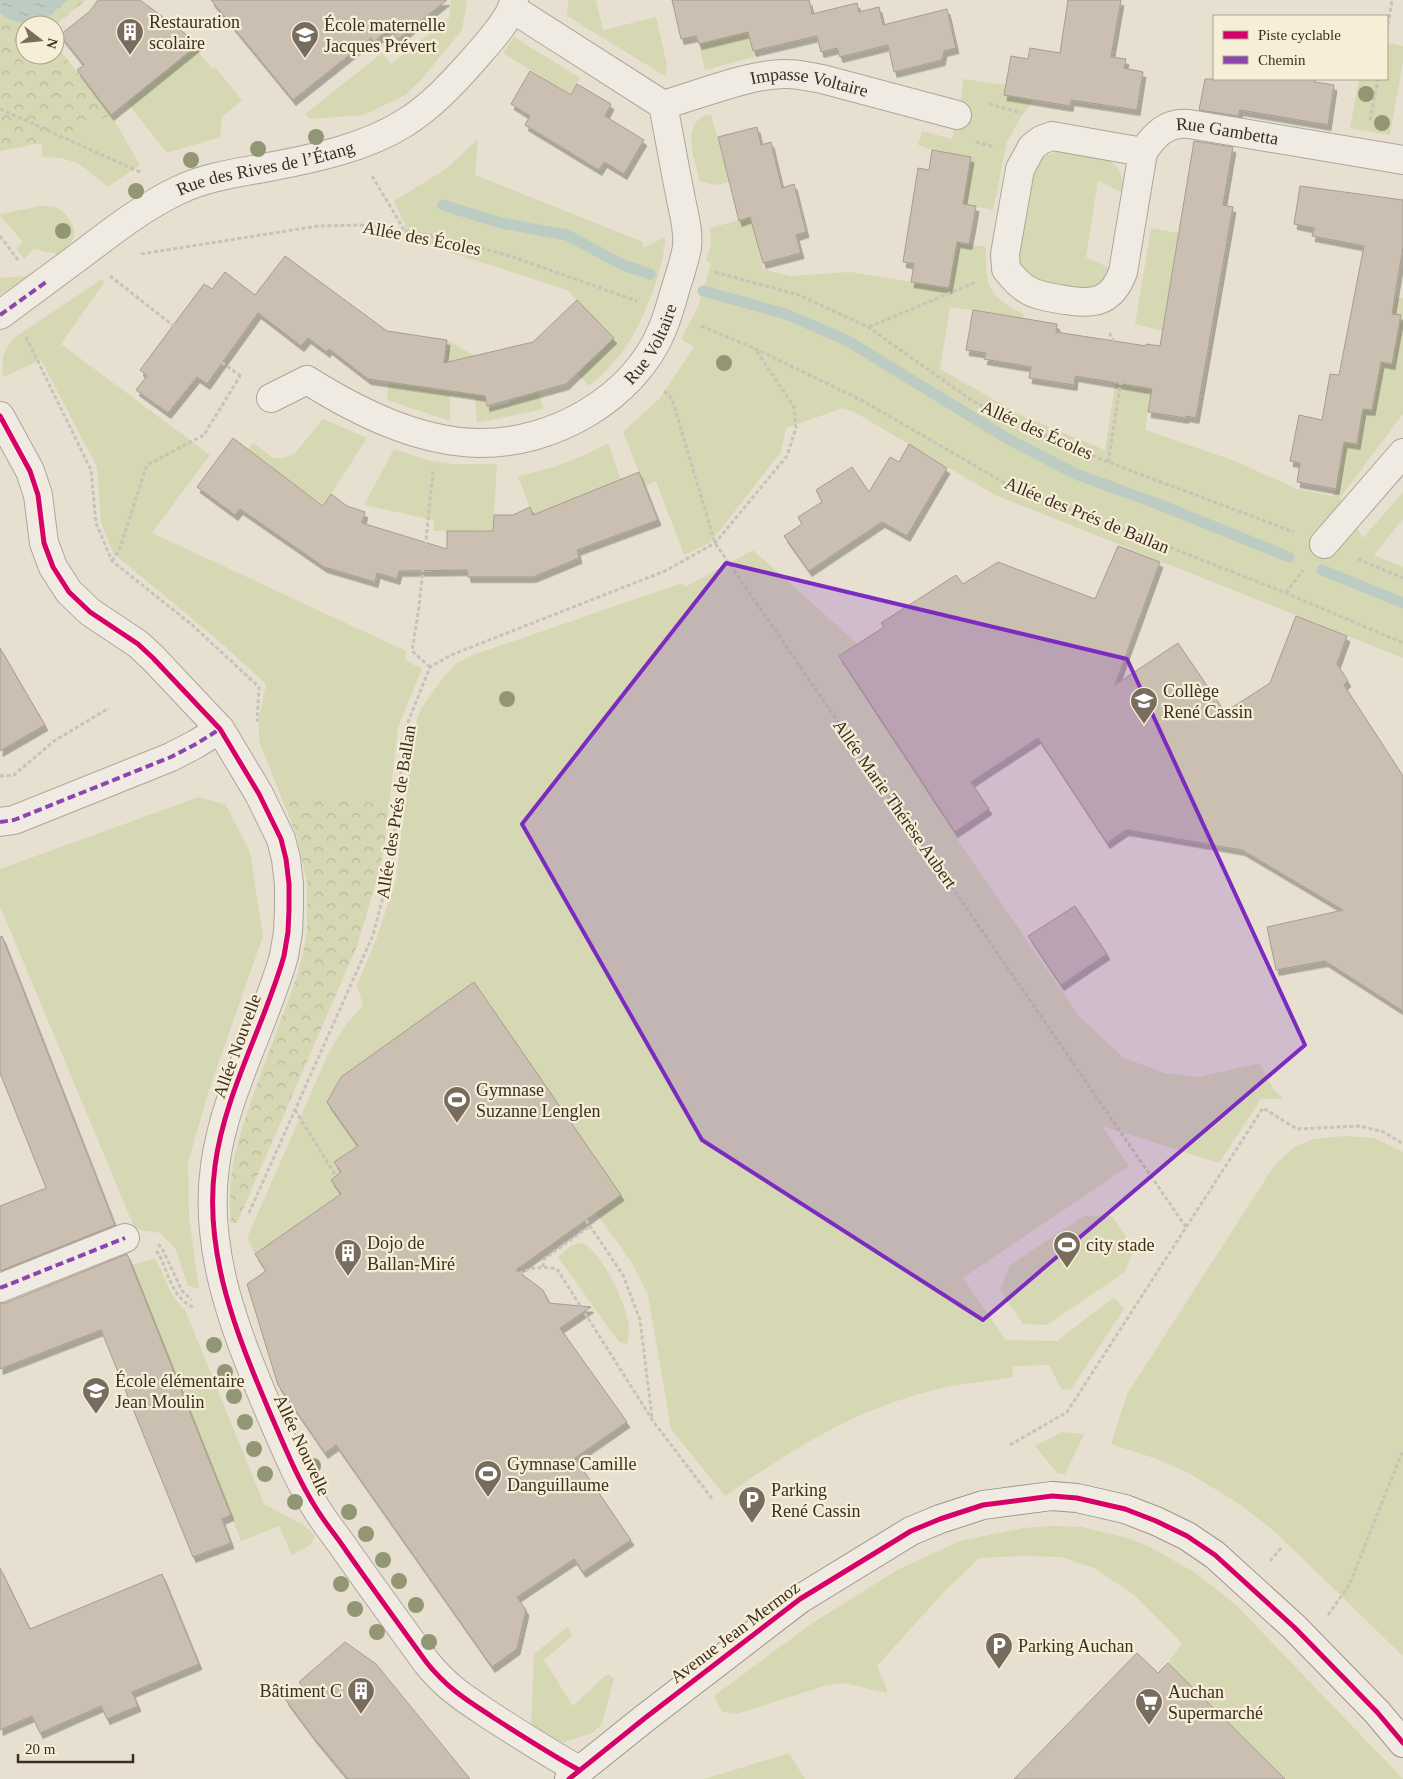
<svg xmlns="http://www.w3.org/2000/svg" width="1403" height="1779" viewBox="0 0 1403 1779" font-family="Georgia,serif">
<defs>
<pattern id="forest-crowns" width="20" height="18" patternUnits="userSpaceOnUse" patternTransform="scale(1.25)"><rect width="20" height="18" fill="#d6d7b3"/><path d="M2 6a3 3 0 1 1 6 0M12 15a3 3 0 1 1 6 0" fill="none" stroke="#b9b99a"/></pattern>
<pattern id="water-ripples" width="26" height="14" patternUnits="userSpaceOnUse" patternTransform="scale(1.25)"><rect width="26" height="14" fill="#bcccc2"/><path d="M2 4q2-2 4 0t4 0M15 11q2-2 4 0t4 0" fill="none" stroke="#a2b0a6"/></pattern>
<filter id="shadow"><feDropShadow dx="3" dy="5.5" stdDeviation="0" flood-color="#0004"/></filter>
</defs>
<rect width="100%" height="100%" fill="#e7e0d1"/>
<path fill="#d6d7b3" d="M451,0h16l-5,30 -40,49 -17,16 -41,20 -53,4 -6,-5 77,-61 9,11 58,-46z
M568,0h28l7,30 53,-13 11,48 -2,11 -98,-60z
M748,32l6,25 -49,13 -6,-26z
M514,37l66,41 -9,17 -68,-42z
M1387,43l16,3v16l-13,73 -40,-7 9,-49h28z
M195,47l17,22 3,-2 27,33 -20,17 -2,20 -53,16 -40,-51z
M963,79l43,6 -2,10 30,5 -13,17 -14,25 -14,68 -30,-6 8,-47 -39,-7 -14,-5 4,-14 30,8 10,-45z
M711,114l18,68 -13,3 -16,-4c-4,-17 -17,-48 -1,-62 3,-3 9,-4 12,-5z
M111,115l29,50 -32,22 -28,-23 -19,-6 -19,-1v-14z
M478,139l-3,36 168,67v6l22,-11c0,18 -5,31 -10,48 -16,44 -29,71 -66,101l-14,-14 39,-34 -47,-48 -155,-50 -18,-39 52,-32z
M1067,150c27,4 60,7 56,43l-25,-12 -12,76 25,12c-20,32 -49,18 -79,11l-10,-13 -4,-16 13,-77c8,-17 18,-22 36,-24z
M41,206c7,0 15,0 20,4 7,6 17,19 12,29 -2,5 -9,11 -12,16l-27,-6 -10,10 -8,-10 7,-7 -23,-26v-2z
M751,217l12,52 27,7 60,-4 98,16 9,-46 29,5c-1,38 1,50 38,67l-1,4 -73,-11 -10,62 83,47 82,34 14,-90 33,29 -7,41 90,31 62,28 35,7 4,-7 8,-47 13,2 6,-35 9,1 9,-48 11,2 9,-49 -9,-1 3,-17 8,1v116l-63,84 23,40 40,-46v27l-29,36 29,12v91l-408,-163 -139,-82 -13,-5 -57,20 -5,24 -71,91 -26,12 -28,-74 -11,6 -22,-55 37,-34 34,-51 -13,-8 17,-32 13,-44 -5,-3 5,-15 -1,-17z
M1151,228l28,5 -16,98 -28,-7z
M28,276l-28,19v-17z
M102,279l2,4 -43,61 149,111 -58,78 254,118 -1,9 17,9 -24,58 -9,77 -108,-8 -22,-55v-24l7,-33 -47,-43 -106,-88 -12,-31 -4,-55 -56,-107 -38,17c-1,-21 -1,-24 12,-40z
M447,340l28,16 13,52 22,-5v-3l29,-8 4,17 -66,14 -2,-25 -25,-3v26l-63,-21 2,-18 52,8z
M323,419l44,19 -43,67 -38,-27 -44,-21 11,-14 20,15h11l11,-5z
M608,443l13,37 -43,17 -43,24 -17,-45c35,-7 59,-16 90,-33z
M394,449l33,11 26,4h44l-4,66 -60,1 1,-11 -70,-15z
M753,550l108,97 -22,10 116,175 4,10 121,175 44,41 41,15 34,4 60,-14 15,27 10,9h-23l-42,64 -117,-37 27,40 -166,112 43,62 51,1 57,-44 10,12 -53,80 -9,1 -13,-25 -36,1 -1,11c-27,5 -56,7 -82,14 -78,20 -140,60 -205,105l-54,-67 -23,-134 -17,-34 -35,-48 24,-18 -146,-212 -134,94 -13,25 31,44 -24,16 7,11 -10,7 11,16 -8,3 -79,55 -8,-16 81,-184 19,-31 16,-17 -6,-21 19,-45 20,-60 16,-137 5,-24 4,-10 6,-9 19,-26 10,-10 17,-9 209,-72 3,4z
M199,797l27,8 24,47 13,84 -55,157 -20,70 1,54 10,72 -11,-3 -13,-38 -15,-15 -25,-4 -135,-323v-37z
M1345,1136l29,2 29,14v504l-129,-125 -33,-26 -54,-33 -30,-13 -46,-15 16,-50 147,-228 20,-19 19,-8z
M1084,1216h28l22,32 -9,24 -78,53 -24,-1 -23,-34 9,-24z
M582,1243c20,8 46,64 47,86 0,5 -1,10 -2,15l-8,-2 -6,-8 -55,-77 14,-12z
M154,1259c7,7 9,16 13,25 4,10 10,18 18,26l79,194 41,22 10,10 -5,9 -18,10 -13,-29 -38,15 -110,-276z
M1062,1432l22,2 -19,40h-7l-23,-28z
M1055,1526l27,1 46,11 22,9 44,25 42,33 167,174h-118l-117,-116 14,-20 -48,-48 -40,-27 -33,-11 -39,-1 -43,2 -36,35 -66,73 10,23v4l-43,-10 -20,3 -87,28 -15,-2 -8,-16 97,-72 88,-55 61,-28 63,-13z
M567,1627l6,8 -29,25 29,46 32,-30 5,-1 4,4 -12,45 -9,9 -33,10 -9,-3 -20,-12 3,-74z
M789,1753l16,26h-101z"/>
<path fill="url(#forest-crowns)" d="M0,0h86l-31,25h-30v30h30v-11l56,71 -69,28 -42,8z
M281,796l108,8 -5,46 -5,22 -22,74 -120,277h-6c-6,-51 11,-97 28,-144 12,-34 25,-67 37,-100l7,-25 4,-24v-48l-10,-45z"/>
<path fill="url(#water-ripples)" d="M0,0h68l-30,25c-12,0 -29,-4 -38,-12z"/>
<g fill="none" stroke-linecap="round" stroke-linejoin="round">
<path stroke="#bcccc2" stroke-width="11" d="M443,205l58,18 66,12 56,30 27,9
M703,291l83,23 62,27 160,98 68,35 87,32 126,51
M1322,570l81,33"/>
</g>
<path fill="#cbbfb2" stroke="#a89c90" filter="url(#shadow)" d="M98,0h42l59,44 -88,71 -34,-45 7,-5 -24,-30 30,-24z
M211,0h236l-49,39 -8,-11 -16,14 -3,-4 -78,62z
M672,0h137l3,14 45,-11 2,9 20,-5 4,18 64,-16 9,39 -12,3 -2,9 -48,12 -6,-27 -48,12 -3,-9 -16,4 -4,-16 -64,15 -5,-19 -49,12 -3,-8 -15,3z
M1068,0h53l-10,57 15,2 -2,9 19,4 -6,38 -66,-10 -1,6 -66,-11 7,-39 17,3 2,-11 30,5z
M530,71l41,24 6,-11 34,20 -6,12 39,24 -20,34 -20,-12 -5,8 -74,-45 5,-9 -19,-12z
M1205,79h110v3l19,3 -6,40 -88,-15 -2,6 -39,-6z
M757,127l4,18 10,-3 11,46 12,-4 12,48 -10,3 5,18 -38,10 -13,-46 -11,4 -21,-84z
M1194,141l39,6 -10,58 10,2 -37,211 -10,-2v2l-38,-6 4,-23 -77,-13 -1,9 -45,-7 2,-11 -47,-8 2,-6 -20,-3 7,-40 84,14 -1,8 90,14v-2l14,2z
M932,150l39,7 -8,47 13,2 -3,18 -4,20 -12,-2 -8,46 -38,-6 3,-18 -11,-2 15,-94 11,2z
M1300,186l103,14v47l-11,67 9,1 -9,49 -11,-2 -9,48 -9,-1 -6,35 -13,-2 -8,47 -39,-7 3,-19 -10,-2 9,-46 23,5 8,-46 9,1 25,-129 -52,-10 2,-8 -20,-4z
M285,256l102,75 60,9 -3,23 89,-21 44,-42 37,38 -48,46 -79,22 -2,-10 -117,-17 -39,-30 -2,3 -19,-14 -7,8 -43,-33 -51,71 -10,-7 -29,36 -32,-23 11,-14 -7,-6 64,-86 8,5 13,-17 30,23z
M233,438l90,68 8,-12 16,12 18,6 -3,11 85,26v-18h46l1,-16h19l17,-8 3,8 106,-43 19,48 -81,30 2,8 -46,19h-65l-1,-7 -68,1 -2,8 -20,-6 -2,9 -51,-15 -84,-58 -5,6 -38,-28z
M909,444l38,24 -40,68 -25,-14 -73,49 -25,-35 18,-12 -4,-7 24,-15 -6,-12 36,-23 17,25 21,-35 9,5z
M1118,546l42,16 -45,123 63,-42 47,69 45,-29 26,-67 51,20 -10,28 11,17 -4,4 59,91v235l-78,-50 -49,9 -9,-43 76,-17 -101,-60 -116,-20 -19,13 -69,-105 -67,44 18,27 -34,23 -116,-176 45,-29 -3,-4 75,-48 7,9 35,-22 97,37z
M0,648l45,77 -45,26z
M1075,906l32,48 -46,31 -33,-49z
M2,936l113,289 -115,46v-65l46,-18 -46,-115v-136z
M474,982l147,213 -105,75 27,20 6,13 42,4 -31,21 67,94 -52,36 56,82 -48,32 -9,-13 -57,38 9,13 -9,39 -25,18 -156,-222 -11,8 -47,-68 -31,-101 19,-13 -11,-17 86,-60 -10,-14 10,-8 -7,-10 24,-16 -31,-44 14,-25z
M127,1254l104,261 -9,4 9,24 -38,14 -92,-227 -101,39v-66h6z
M0,1568l30,61 132,-55 37,90 -67,28 6,14 -31,13 -6,-13 -61,27 -8,-17 -32,14z
M345,1642l31,22 94,115h-122l-34,-41 -29,-39 17,-13 -3,-4z
M1137,1653l21,20 10,-10 117,116h-271z"/>
<g fill="none" stroke-linecap="round" stroke-linejoin="round">
<defs>
<g id="street">
<path id="s1" d="M663,105c35,-10 89,-32 124,-31 12,0 23,3 35,5l135,36"/>
<path id="s2" d="M1143,152l-20,120c-11,30 -29,33 -58,28 -30,-5 -40,-6 -59,-31l-1,-15 15,-85 12,-22 9,-7 11,-4 91,16c12,-18 24,-30 46,-28l214,36"/>
<path id="s3" d="M0,315c28,-21 57,-42 85,-63 30,-23 60,-46 94,-62 29,-14 64,-18 95,-24 42,-8 92,-19 129,-42 28,-17 50,-41 72,-66 12,-14 37,-40 39,-58"/>
<path id="s4" d="M271,398l36,-18c51,32 111,62 172,63 74,1 154,-44 183,-113 6,-14 10,-29 14,-43 4,-13 9,-27 11,-40 2,-17 -4,-36 -7,-53 -6,-29 -11,-59 -17,-89l-150,-96"/>
<path d="M0,416l30,55 8,24 6,48 9,24 16,25 21,20 48,32 15,14 67,71 39,65 22,45 5,20 3,25v25l-1,23 -4,24c-20,70 -60,139 -69,210 -12,87 22,169 55,247 14,32 27,65 46,95 9,15 21,29 31,44 26,37 53,74 80,111 21,26 40,37 67,55 28,18 56,36 85,52"/>
<path d="M1324,544l79,-91"/>
<path d="M0,822l14,-2 157,-63 25,-13 24,-15"/>
<path d="M0,1288l125,-50"/>
</g>
<path id="secondary" d="M569,1779l76,-61 155,-119 111,-68 29,-12 43,-14 69,-9 25,2 48,11 31,12 31,15 28,19 79,72 83,85 26,31"/>
</defs>
<use href="#street" stroke="#ada599" stroke-width="30"/>
<use href="#secondary" stroke="#9c958a" stroke-width="30"/>
<path stroke="#c8c2b9" stroke-width="3" stroke-dasharray="4 2.5" stroke-linecap="butt" d="M1387,31l5,-31
M989,104l32,9
M0,109l140,63
M1370,120l8,-41
M976,142l18,5
M372,176l33,55
M0,236l18,24
M141,254l177,-28 43,-1 45,6 55,11 52,15 124,44
M715,272l84,23 69,32 103,73 53,27 84,35 186,70
M110,276l74,58
M701,326l55,23 107,52 149,86 129,49 145,57 117,50
M869,327l107,-45
M26,337l65,133 5,53 16,38 79,63 68,63 -2,35
M206,351l36,26
M664,391l8,8 43,144 471,684
M1108,462l16,-100 -15,-30
M1358,559l45,19
M112,561l7,-10 28,-86 57,-30 36,-59
M1286,593l17,-23
M430,667l-18,-16 7,-44 14,-135
M0,776l14,-1 40,-34 55,-33
M295,1110l41,66
M249,1213l124,-278 18,-69 15,-139 24,-60 21,-12 214,-84 50,-28 72,-87 9,-28 -2,-21 -38,-57
M586,1220l37,55 17,45 12,97
M158,1244l4,4 20,43 10,9
M156,1251l3,3c9,19 14,46 36,54
M543,1267l1,-8 46,-33
M499,1290c22,-18 28,-26 58,-21l96,152 60,79
M309,1417l7,-8 80,-54
M1010,1445l57,-33 196,-304 34,21 63,-3 24,6 19,12
M1270,1561l12,-14
M1328,1615l21,-30 54,-135"/>
<use href="#street" stroke="#efebe3" stroke-width="28"/>
<use href="#secondary" stroke="#efebe3" stroke-width="28"/>
<path stroke="#8e44ad" stroke-width="4" stroke-dasharray="8 4" stroke-linecap="butt" d="M0,315l46,-33
M0,822l14,-2 157,-63 25,-13 24,-15
M0,1288l125,-50"/>
<defs>
<path id="cycleway" d="M0,416l30,55 8,24 6,48 9,24 16,25 21,20 48,32 15,14 67,71 39,65 22,45 5,20 3,25v25l-1,23 -4,24c-20,70 -60,139 -69,210 -12,87 22,169 55,247 14,32 27,65 46,95 9,15 21,29 31,44 26,37 53,74 80,111 21,26 40,37 67,55 28,18 56,36 85,52
M569,1779l76,-61 155,-119 111,-68 29,-12 43,-14 69,-9 25,2 48,11 31,12 31,15 28,19 79,72 83,85 26,31"/>
</defs>
<use href="#cycleway" stroke="#f7eed8" stroke-width="8"/>
<use href="#cycleway" stroke="#d6006c" stroke-width="5"/>
</g>
<g fill="#929673">
<circle cx="1366" cy="94" r="8"/>
<circle cx="1382" cy="123" r="8"/>
<circle cx="316" cy="137" r="8"/>
<circle cx="258" cy="149" r="8"/>
<circle cx="191" cy="160" r="8"/>
<circle cx="136" cy="191" r="8"/>
<circle cx="63" cy="231" r="8"/>
<circle cx="724" cy="363" r="8"/>
<circle cx="507" cy="699" r="8"/>
<circle cx="214" cy="1345" r="8"/>
<circle cx="225" cy="1372" r="8"/>
<circle cx="234" cy="1396" r="8"/>
<circle cx="245" cy="1422" r="8"/>
<circle cx="254" cy="1449" r="8"/>
<circle cx="313" cy="1466" r="8"/>
<circle cx="265" cy="1474" r="8"/>
<circle cx="295" cy="1502" r="8"/>
<circle cx="349" cy="1512" r="8"/>
<circle cx="366" cy="1534" r="8"/>
<circle cx="383" cy="1560" r="8"/>
<circle cx="399" cy="1581" r="8"/>
<circle cx="341" cy="1584" r="8"/>
<circle cx="416" cy="1605" r="8"/>
<circle cx="355" cy="1609" r="8"/>
<circle cx="377" cy="1632" r="8"/>
<circle cx="429" cy="1642" r="8"/>
</g>
<path fill="#7b2cbf" fill-opacity="0.2" stroke="#7b2cbf" stroke-width="4" stroke-linejoin="round" d="M726,563l401,96 178,386 -322,275 -281,-180 -180,-316z"/>
<defs>
<symbol id="building-pin" viewBox="-11 -11 22 30"><path d="M0 17L-7.5 6A9.5 9.5 0 1 1 7.5 6Z" fill="#786c5e" stroke="#f7eed8"/><path d="M-4-6H4V6H1V3H-1V6H-4ZM-2.5-4.3h1.7v1.8h-1.7ZM.8-4.3h1.7v1.8H.8ZM-2.5-1h1.7V.8h-1.7ZM.8-1h1.7V.8H.8Z" fill="#fff"/></symbol>
<symbol id="school-pin" viewBox="-11 -11 22 30"><path d="M0 17L-7.5 6A9.5 9.5 0 1 1 7.5 6Z" fill="#786c5e" stroke="#f7eed8"/><path d="M0-5L7-2L0 1L-7-2ZM-4 1L0 2.5L4 1V4Q0 6-4 4Z" fill="#fff"/></symbol>
<symbol id="stadium-pin" viewBox="-11 -11 22 30"><path d="M0 17L-7.5 6A9.5 9.5 0 1 1 7.5 6Z" fill="#786c5e" stroke="#f7eed8"/><path d="M0-5a6.5 5 0 1 0 0 10a6.5 5 0 1 0 0-10ZM-3.5-1.8h7v3.6h-7Z" fill="#fff"/></symbol>
<symbol id="parking-pin" viewBox="-11 -11 22 30"><path d="M0 17L-7.5 6A9.5 9.5 0 1 1 7.5 6Z" fill="#786c5e" stroke="#f7eed8"/><path d="M-3.5-5.5H1a3.5 3.5 0 0 1 0 7H-1V5.5H-3.5ZM-1-3.4V-.6H.8a1.4 1.4 0 0 0 0-2.8Z" fill="#fff"/></symbol>
<symbol id="supermarket-pin" viewBox="-11 -11 22 30"><path d="M0 17L-7.5 6A9.5 9.5 0 1 1 7.5 6Z" fill="#786c5e" stroke="#f7eed8"/><path d="M-6-5.5h2.5l.6 2H6L4.5 2H-2.5L-4.4-4H-6ZM-1.5 3.2a1.3 1.3 0 1 0 .1 0ZM3 3.2a1.3 1.3 0 1 0 .1 0Z" fill="#fff"/></symbol>
</defs>
<g fill-rule="evenodd">
<use href="#building-pin" x="114" y="16" width="32" height="43"/>
<use href="#school-pin" x="289" y="19" width="32" height="43"/>
<use href="#school-pin" x="1128" y="685" width="32" height="43"/>
<use href="#stadium-pin" x="441" y="1084" width="32" height="43"/>
<use href="#stadium-pin" x="1051" y="1229" width="32" height="43"/>
<use href="#building-pin" x="332" y="1237" width="32" height="43"/>
<use href="#school-pin" x="80" y="1375" width="32" height="43"/>
<use href="#stadium-pin" x="472" y="1458" width="32" height="43"/>
<use href="#parking-pin" x="736" y="1484" width="32" height="43"/>
<use href="#parking-pin" x="983" y="1630" width="32" height="43"/>
<use href="#building-pin" x="345" y="1675" width="32" height="43"/>
<use href="#supermarket-pin" x="1133" y="1686" width="32" height="43"/>
</g>
<g text-anchor="middle" stroke-width="4.5" stroke-linejoin="round" paint-order="stroke">
<g font-size="18" fill="#3d2e20" stroke="#f7eed8" text-anchor="start">
<text x="149" y="28">Restauration<tspan x="149" dy="21">scolaire</tspan></text>
<text x="324" y="31">École maternelle<tspan x="324" dy="21">Jacques Prévert</tspan></text>
<text x="1163" y="697">Collège<tspan x="1163" dy="21">René Cassin</tspan></text>
<text x="476" y="1096">Gymnase<tspan x="476" dy="21">Suzanne Lenglen</tspan></text>
<text x="367" y="1249">Dojo de<tspan x="367" dy="21">Ballan-Miré</tspan></text>
<text x="1086" y="1251">city stade</text>
<text x="115" y="1387">École élémentaire<tspan x="115" dy="21">Jean Moulin</tspan></text>
<text x="507" y="1470">Gymnase Camille<tspan x="507" dy="21">Danguillaume</tspan></text>
<text x="771" y="1496">Parking<tspan x="771" dy="21">René Cassin</tspan></text>
<text x="1018" y="1652">Parking Auchan</text>
<text x="342" y="1697" text-anchor="end">Bâtiment C</text>
<text x="1168" y="1698">Auchan<tspan x="1168" dy="21">Supermarché</tspan></text>
</g>
<g font-size="18" fill="#3d2e20" stroke="#f7eed8">
<text dy="6" stroke="none"><textPath href="#s1" startOffset="151">Impasse Voltaire</textPath></text>
<text dy="6" stroke="none"><textPath href="#s2" startOffset="601">Rue Gambetta</textPath></text>
<text dy="6" stroke="none"><textPath href="#s3" startOffset="308">Rue des Rives de l’Étang</textPath></text>
<text transform="translate(422 238) rotate(11)" y="6">Allée des Écoles</text>
<text dy="6" stroke="none"><textPath href="#s4" startOffset="435">Rue Voltaire</textPath></text>
<text transform="translate(1037 430) rotate(24)" y="6">Allée des Écoles</text>
<text transform="translate(1087 515) rotate(22)" y="6">Allée des Prés de Ballan</text>
<text transform="translate(895 804) rotate(55)" y="6">Allée Marie Thérèse Aubert</text>
<text transform="translate(396 812) rotate(-81)" y="6">Allée des Prés de Ballan</text>
<text transform="translate(237 1046) rotate(-70)" y="6">Allée Nouvelle</text>
<text transform="translate(302 1445) rotate(65)" y="6">Allée Nouvelle</text>
<text transform="translate(735 1632) rotate(-37)" y="6">Avenue Jean Mermoz</text>
</g>
</g>
<rect x="1213" y="15" width="175" height="65" fill="#f7eed8" stroke="#ada18e"/>
<rect x="1223" y="31" width="25" height="8" fill="#d6006c" stroke="#ada18e"/>
<text x="1258" y="40" font-size="15" fill="#3d2e20">Piste cyclable</text>
<rect x="1223" y="56" width="25" height="8" fill="#8e44ad" stroke="#ada18e"/>
<text x="1258" y="65" font-size="15" fill="#3d2e20">Chemin</text>
<g transform="translate(40 40) rotate(106)"><circle r="24" fill="#f7eed8" stroke="#ada18e"/>
<path d="M0-4L9 19L0 12L-9 19Z" fill="#786c5e"/>
<text y="-8" font-size="14" font-weight="bold" text-anchor="middle" fill="#3d2e20">N</text>
</g>
<path d="M18 1754v8h115v-8" fill="none" stroke="#3d2e20" stroke-width="2.5"/>
<text x="25" y="1754" font-size="15" fill="#3d2e20" stroke="#f7eed8" stroke-width="4" paint-order="stroke">20 m</text>
</svg>
